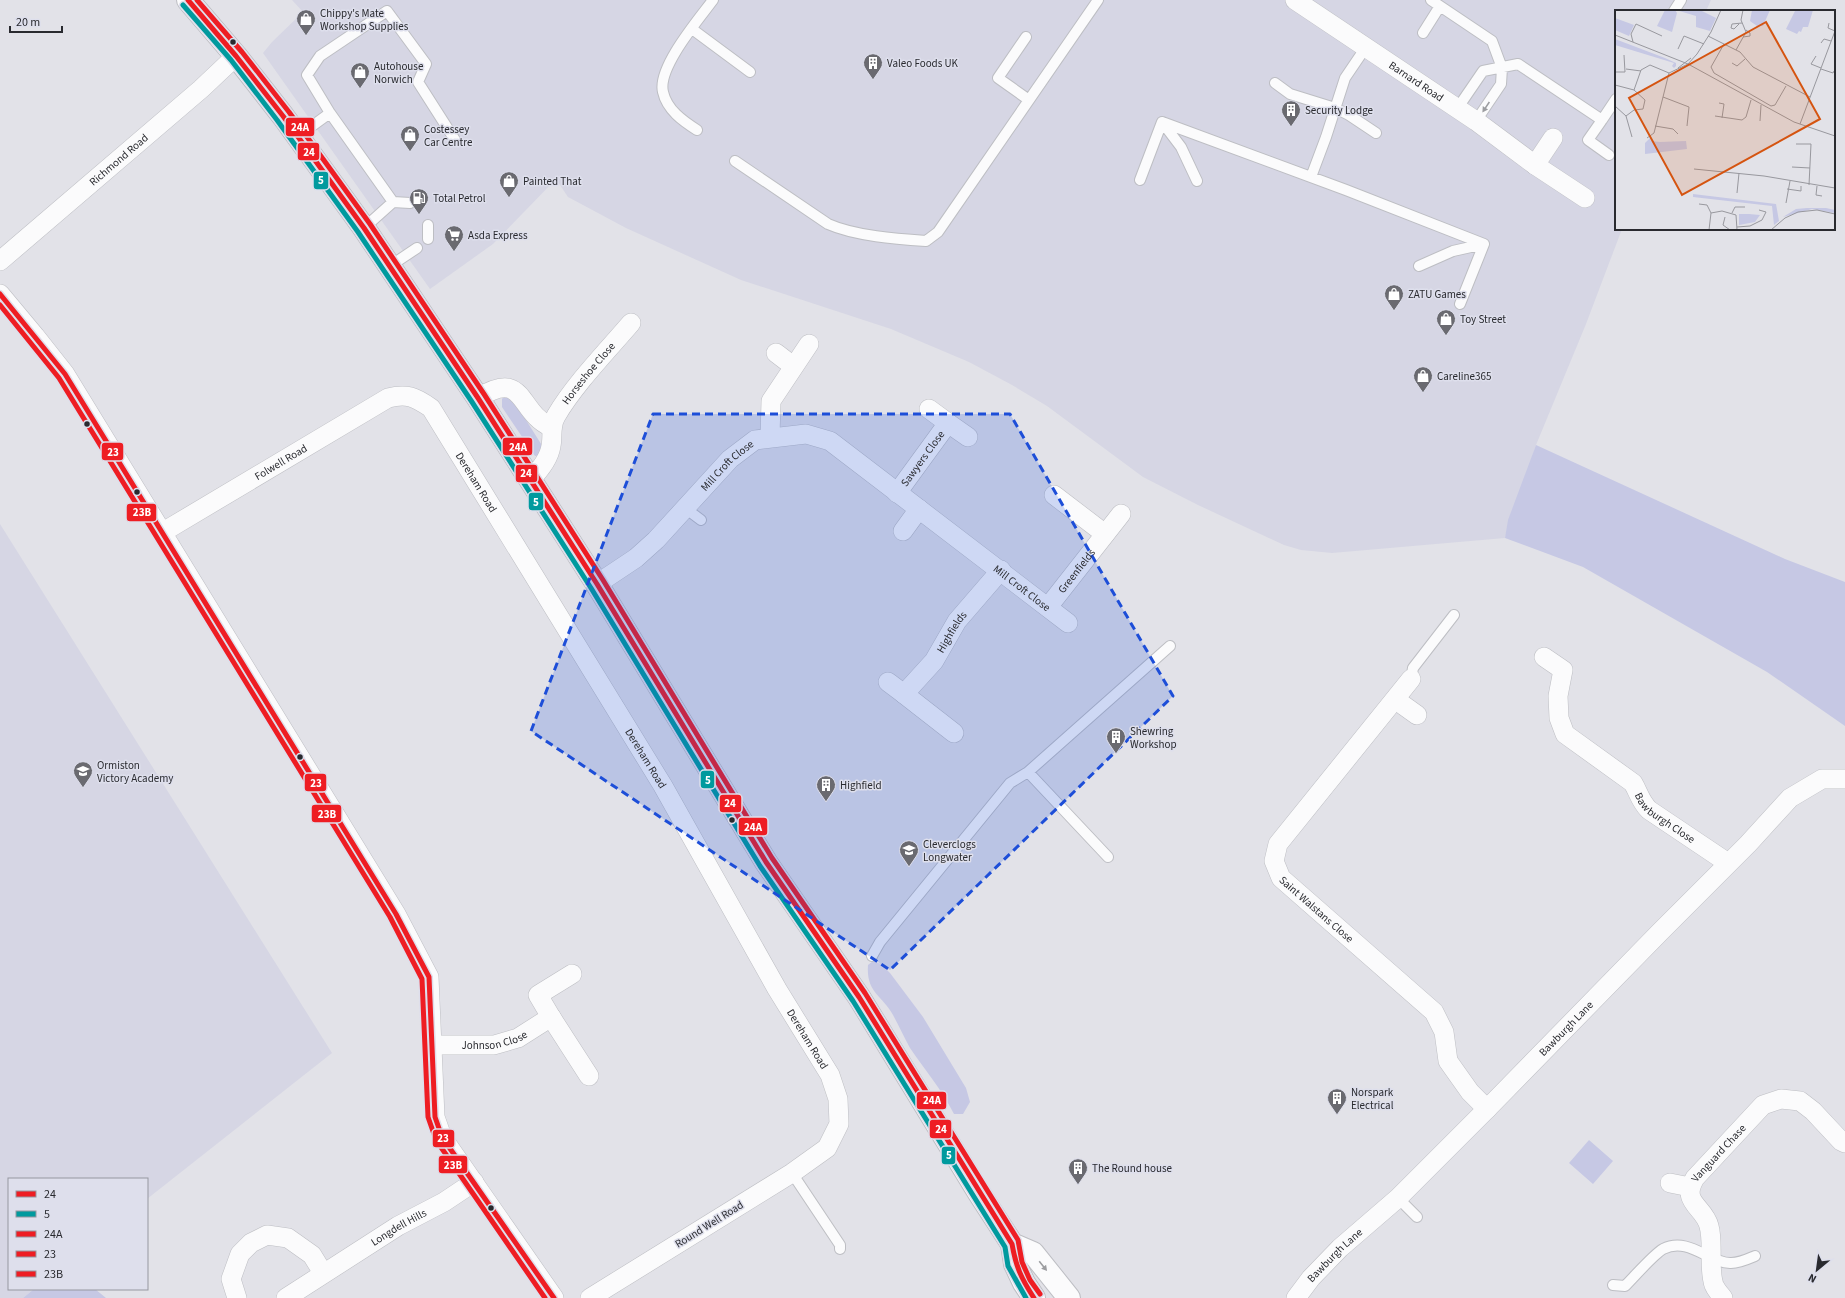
<svg xmlns="http://www.w3.org/2000/svg" width="1845" height="1298" viewBox="0 0 1845 1298" font-family="'Source Sans 3',sans-serif">
<rect width="100%" height="100%" fill="#e2e2e8"/>
<path fill="#d6d6e4" d="M292,0h1419l-5,11h-90v218h6l-36,95 -50,121 -31,93 -173,15 -31,-3 -17,-5 -86,-40 -55,-28 -96,-71 -35,-21 -43,-23 -78,-33 -150,-49 -115,-52 -58,-31 -12,-18 -63,65 -63,45 -167,-236 9,-11 31,-30z
M0,524l332,529 -185,146v-20h-138v110h25l-11,9h-23z"/>
<path fill="#c6c8e4" d="M505,395l9,6 29,46 -1,8 -7,1 -33,-49v-8z
M1536,445l249,114 60,23v144l-78,-54 -184,-105 -78,-29 3,-18z
M873,961l8,3 9,9 33,44 43,71 4,14 -7,12h-9c-12,-24 -29,-44 -44,-66 -6,-11 -11,-22 -17,-33 -11,-20 -27,-22 -25,-50z
M1589,1140l24,21 -20,23 -24,-21z
M34,1289h61l11,9h-83z"/>
<g fill="none" stroke-linecap="round" stroke-linejoin="round">
<defs>
<path id="lane" d="M1431,0l61,41 10,27 -1,16 -25,37
M1674,11l7,-11
M692,29l58,43
M1423,33l17,-27
M1026,37l-28,41 31,22
M1275,83l15,11 45,14 14,7 27,18
M1457,109l26,-38 35,-7 84,56 14,-21
M330,113l-23,-38 13,-19 67,-45 39,53 -8,18 37,58
M1602,120l-14,20 21,15
M1162,122l19,25 16,34
M697,130c-14,-9 -30,-20 -34,-38 -6,-24 35,-72 50,-92
M297,137l33,-24 63,89 -29,26
M735,161l93,63c27,12 69,15 98,17l12,-9 160,-232
M1311,177l15,-40 19,-59 21,-31
M1140,180l22,-58 184,68 138,54 -24,60
M393,202l17,1
M428,239v-14
M390,266l27,-18
M1419,266l34,-15 31,-7
M685,508l16,12
M1411,679l2,-11 41,-53
M1028,772l80,85
M872,956l8,-14 130,-159 18,-11 142,-126
M792,1173l48,72v4
M1398,1198l19,19
M1613,1285l12,1c8,-8 29,-32 38,-37 26,-13 47,15 68,14 9,0 17,-4 24,-7"/>
<g id="street">
<path id="s1" d="M1295,0l181,121 59,44 50,33"/>
<path d="M1535,165l18,-27"/>
<path id="s2" d="M0,261l201,-172 35,-33"/>
<path d="M0,294l35,42 30,38 331,540 33,63 6,140 7,20 112,161"/>
<path d="M776,353l17,13"/>
<path d="M478,398c48,-30 39,14 73,29"/>
<path d="M948,423l20,14"/>
<path d="M770,437l1,-36 38,-57"/>
<path id="s3" d="M530,480c9,-9 19,-21 21,-34 2,-10 -1,-20 5,-30 18,-31 51,-65 75,-93"/>
<path id="s4" d="M897,493l51,-70 -19,-14"/>
<path d="M1054,495l51,39"/>
<path d="M903,531l16,-22"/>
<path id="s5" d="M163,532l225,-134c19,-5 27,-1 43,10l232,378 114,203 53,86 8,24 1,25 -12,24 -35,25 -202,125"/>
<path id="s6" d="M597,584l39,-26 20,-18 74,-81 25,-19 51,-6 24,7 238,182"/>
<path id="s7" d="M1048,607l73,-93"/>
<path id="s8" d="M1544,657l19,13 -5,26 1,22 6,16 68,49c6,10 7,18 16,27l79,53"/>
<path id="s9" d="M1411,679l-133,165 -4,17 7,17 153,134 10,20 4,29 22,31 17,17"/>
<path d="M888,682l16,12"/>
<path d="M1396,700l21,15"/>
<path id="s10" d="M954,733l-50,-39 30,-33 23,-40 44,-51"/>
<path d="M551,1017l-13,-22 34,-21"/>
<path id="s11" d="M431,1045h63l24,-7 33,-21 38,59"/>
<path d="M1670,1183l20,4"/>
<path d="M237,1298l-6,-19 9,-25 11,-11 16,-8 21,3 24,17 11,18"/>
<path id="s12" d="M286,1298l112,-72 46,-24 30,-20"/>
<path id="s13" d="M1296,1298l15,-20 29,-30 58,-50 89,-89 173,-177 88,-88 42,-46 32,-19h23"/>
<path id="s14" d="M1723,1298c-3,-4 -7,-8 -9,-13 -6,-17 0,-41 -5,-59 -5,-20 -29,-23 -14,-48l68,-73 18,-6 19,2 13,10 28,30 4,2"/>
</g>
<path id="highway" d="M188,0l48,56 47,60 81,112 114,170 119,186 169,278 93,135 120,196 33,51 3,20 9,19 10,15
M1012,1244l21,9 36,45"/>
</defs>
<use href="#lane" stroke="#bdbec3" stroke-width="12"/>
<use href="#street" stroke="#bdbec3" stroke-width="20"/>
<use href="#highway" stroke="#bdbec3" stroke-width="24"/>
<use href="#lane" stroke="#fbfbfc" stroke-width="10"/>
<use href="#street" stroke="#fbfbfc" stroke-width="19"/>
<use href="#highway" stroke="#fbfbfc" stroke-width="22"/>
<defs>
<path id="bus-1" d="M188,0l48,56 47,60 81,112 114,170 119,186 169,278 93,135 153,247c4,23 9,34 22,54"/>
<path id="bus-2" d="M183,5l48,55 46,60 81,112 114,170 119,186 169,278 93,135 152,246 3,19 18,32"/>
<path id="bus-3" d="M197,0l45,52 47,60 81,112 114,170 119,186 169,278 93,135 153,247 4,22 8,18 10,14"/>
<path id="bus-4" d="M0,294l65,80 331,540 33,63 6,140 7,20 112,161"/>
<path id="bus-5" d="M0,305l59,73 331,539 32,62 6,138 8,23 109,158"/>
</defs>
<use href="#bus-1" stroke="#dedfec" stroke-width="8"/>
<use href="#bus-2" stroke="#dedfec" stroke-width="8"/>
<use href="#bus-3" stroke="#dedfec" stroke-width="8"/>
<use href="#bus-4" stroke="#dedfec" stroke-width="8"/>
<use href="#bus-5" stroke="#dedfec" stroke-width="8"/>
<use href="#bus-1" stroke="#ee1d23" stroke-width="5"/>
<use href="#bus-2" stroke="#009a9e" stroke-width="5"/>
<use href="#bus-3" stroke="#ee1d23" stroke-width="5"/>
<use href="#bus-4" stroke="#ee1d23" stroke-width="5"/>
<use href="#bus-5" stroke="#ee1d23" stroke-width="5"/>
</g>
<defs><path id="oneway-solid" d="M-6-.8H1V-3.2L6.5 0L1 3.2V.8H-6Z"/></defs>
<g fill="#9c9da0">
<use href="#oneway-solid" transform="translate(1486 107) rotate(124)"/>
<use href="#oneway-solid" transform="translate(1043 1266) rotate(51)"/>
</g>
<path fill="#1d4ed8" fill-opacity="0.2" stroke="#1d4ed8" stroke-width="3" stroke-dasharray="8 5" stroke-linejoin="round" d="M653,414h357l163,282 -283,274 -359,-239z"/>
<defs>
<symbol id="shop-pin" viewBox="-11 -11 22 30"><path d="M0 17L-7.5 6A9.5 9.5 0 1 1 7.5 6Z" fill="#6a6a70" stroke="#dedfec"/><path d="M-5-2.5h2.3a2.7 3.5 0 0 1 5.4 0H5L5.5 6h-11ZM-1.5-2.5h3a1.5 2.3 0 0 0-3 0Z" fill="#fff"/></symbol>
<symbol id="building-pin" viewBox="-11 -11 22 30"><path d="M0 17L-7.5 6A9.5 9.5 0 1 1 7.5 6Z" fill="#6a6a70" stroke="#dedfec"/><path d="M-4-6H4V6H1V3H-1V6H-4ZM-2.5-4.3h1.7v1.8h-1.7ZM.8-4.3h1.7v1.8H.8ZM-2.5-1h1.7V.8h-1.7ZM.8-1h1.7V.8H.8Z" fill="#fff"/></symbol>
<symbol id="fuel-pin" viewBox="-11 -11 22 30"><path d="M0 17L-7.5 6A9.5 9.5 0 1 1 7.5 6Z" fill="#6a6a70" stroke="#dedfec"/><path d="M-5.5-6h7V0h2V4h1.3V-2.5L3-4.5l.8-.8L6-3V5H2.5V1h-1V6h-7ZM-4.2-4.7v3.2H.2V-4.7Z" fill="#fff"/></symbol>
<symbol id="supermarket-pin" viewBox="-11 -11 22 30"><path d="M0 17L-7.5 6A9.5 9.5 0 1 1 7.5 6Z" fill="#6a6a70" stroke="#dedfec"/><path d="M-6-5.5h2.5l.6 2H6L4.5 2H-2.5L-4.4-4H-6ZM-1.5 3.2a1.3 1.3 0 1 0 .1 0ZM3 3.2a1.3 1.3 0 1 0 .1 0Z" fill="#fff"/></symbol>
<symbol id="school-pin" viewBox="-11 -11 22 30"><path d="M0 17L-7.5 6A9.5 9.5 0 1 1 7.5 6Z" fill="#6a6a70" stroke="#dedfec"/><path d="M0-5L7-2L0 1L-7-2ZM-4 1L0 2.5L4 1V4Q0 6-4 4Z" fill="#fff"/></symbol>
</defs>
<g fill-rule="evenodd">
<use href="#shop-pin" x="295" y="8" width="22" height="30"/>
<use href="#building-pin" x="862" y="52" width="22" height="30"/>
<use href="#shop-pin" x="349" y="61" width="22" height="30"/>
<use href="#building-pin" x="1280" y="99" width="22" height="30"/>
<use href="#shop-pin" x="399" y="124" width="22" height="30"/>
<use href="#shop-pin" x="498" y="170" width="22" height="30"/>
<use href="#fuel-pin" x="408" y="187" width="22" height="30"/>
<use href="#supermarket-pin" x="443" y="224" width="22" height="30"/>
<use href="#shop-pin" x="1383" y="283" width="22" height="30"/>
<use href="#shop-pin" x="1435" y="308" width="22" height="30"/>
<use href="#shop-pin" x="1412" y="365" width="22" height="30"/>
<use href="#building-pin" x="1105" y="726" width="22" height="30"/>
<use href="#school-pin" x="72" y="760" width="22" height="30"/>
<use href="#building-pin" x="815" y="774" width="22" height="30"/>
<use href="#school-pin" x="898" y="839" width="22" height="30"/>
<use href="#building-pin" x="1326" y="1087" width="22" height="30"/>
<use href="#building-pin" x="1067" y="1157" width="22" height="30"/>
</g>
<g fill="#292a2f" stroke="#dedfec" stroke-width="1.5">
<circle cx="233" cy="42" r="3.5"/>
<circle cx="87" cy="424" r="3.5"/>
<circle cx="137" cy="492" r="3.5"/>
<circle cx="300" cy="757" r="3.5"/>
<circle cx="732" cy="820" r="3.5"/>
<circle cx="491" cy="1208" r="3.5"/>
</g>
<g text-anchor="middle" stroke-width="3" stroke-linejoin="round" paint-order="stroke">
<g font-size="11" fill="#292a2f" stroke="#dedfec" text-anchor="start">
<text x="320" y="17">Chippy's Mate<tspan x="320" dy="13">Workshop Supplies</tspan></text>
<text x="887" y="67">Valeo Foods UK</text>
<text x="374" y="70">Autohouse<tspan x="374" dy="13">Norwich</tspan></text>
<text x="1305" y="114">Security Lodge</text>
<text x="424" y="133">Costessey<tspan x="424" dy="13">Car Centre</tspan></text>
<text x="523" y="185">Painted That</text>
<text x="433" y="202">Total Petrol</text>
<text x="468" y="239">Asda Express</text>
<text x="1408" y="298">ZATU Games</text>
<text x="1460" y="323">Toy Street</text>
<text x="1437" y="380">Careline365</text>
<text x="1130" y="735">Shewring<tspan x="1130" dy="13">Workshop</tspan></text>
<text x="97" y="769">Ormiston<tspan x="97" dy="13">Victory Academy</tspan></text>
<text x="840" y="789">Highfield</text>
<text x="923" y="848">Cleverclogs<tspan x="923" dy="13">Longwater</tspan></text>
<text x="1351" y="1096">Norspark<tspan x="1351" dy="13">Electrical</tspan></text>
<text x="1092" y="1172">The Round house</text>
</g>
<g font-size="11" fill="#292a2f" stroke="#dedfec">
<text dy="4" stroke="none"><textPath href="#s1" startOffset="146">Barnard Road</textPath></text>
<text dy="4" stroke="none"><textPath href="#s2" startOffset="156">Richmond Road</textPath></text>
<text dy="4" stroke="none"><textPath href="#s3" startOffset="125">Horseshoe Close</textPath></text>
<text dy="4" stroke="none"><textPath href="#s4" startOffset="43">Sawyers Close</textPath></text>
<text dy="4" stroke="none"><textPath href="#s5" startOffset="137">Folwell Road</textPath></text>
<text dy="4" stroke="none"><textPath href="#s6" startOffset="177">Mill Croft Close</textPath></text>
<text dy="4" stroke="none"><textPath href="#s5" startOffset="395">Dereham Road</textPath></text>
<text dy="4" stroke="none"><textPath href="#s7" startOffset="46">Greenfields</textPath></text>
<text dy="4" stroke="none"><textPath href="#s6" startOffset="533">Mill Croft Close</textPath></text>
<text dy="4" stroke="none"><textPath href="#s10" startOffset="142">Highfields</textPath></text>
<text dy="4" stroke="none"><textPath href="#s5" startOffset="719">Dereham Road</textPath></text>
<text dy="4" stroke="none"><textPath href="#s8" startOffset="221">Bawburgh Close</textPath></text>
<text dy="4" stroke="none"><textPath href="#s9" startOffset="295">Saint Walstans Close</textPath></text>
<text dy="4" stroke="none"><textPath href="#s13" startOffset="382">Bawburgh Lane</textPath></text>
<text dy="4" stroke="none"><textPath href="#s11" startOffset="64">Johnson Close</textPath></text>
<text dy="4" stroke="none"><textPath href="#s5" startOffset="1043">Dereham Road</textPath></text>
<text dy="4" stroke="none"><textPath href="#s14" startOffset="164">Vanguard Chase</textPath></text>
<text transform="translate(709 1224) rotate(-32)" y="4">Round Well Road</text>
<text dy="4" stroke="none"><textPath href="#s12" startOffset="133">Longdell Hills</textPath></text>
<text dy="4" stroke="none"><textPath href="#s13" startOffset="58">Bawburgh Lane</textPath></text>
</g>
</g>
<g transform="translate(1615 10)">
<rect width="220" height="220" fill="#e2e2e8"/>
<path d="M50,0h10l2,3 -5,19 -15,-6zM61,0h24l16,8 -6,13 -14,-4v-11zM137,0h18l-7,16h-6l-7,-5zM198,0l-5,17h-5l-2,5 -2,-1 -2,3 -11,-5 9,-18zM0,8l19,7 -5,11 -14,-6zM0,29l50,19 11,5v3l-2,2 -2,-2 2,-3 -59,-18zM35,128l1,3 9,1 26,-1 1,8 -42,5v-11zM78,184l83,10 3,17 -5,4 -2,-19 -79,-9zM192,198h19l9,2v3l-23,-4 -29,8 13,-8zM124,204h10l11,1 -5,7 -16,3z" fill="#c6c8e4"/>
<path fill="none" stroke="#98989e" stroke-width="1" d="M214,13l-1,5 7,3M124,14l-5,5 -3,-1 1,-4 10,-1M0,25l73,29 106,58 41,14M93,26l32,16 13,15 57,30M128,27l7,-1v-3l-4,-3M18,32l-2,-8 5,-10 26,12M206,33l3,-4 7,2M109,34l-13,23 3,6 57,33 4,-1 11,-19M63,39l6,-13 20,8M121,40l10,-18 -5,-12 2,-10M201,46l-5,8 10,4M117,53l5,3 8,-7M63,58l13,-10M11,59l15,2M206,59l12,4 1,-2M0,62h10l-1,-17M54,63l19,-9 9,-10 14,-22 10,-22M0,75l19,5 7,-20 9,-5 19,8M48,87l26,10 -2,19M104,93l5,1 -2,14M0,96l11,10M11,106l8,-6 9,-1 2,-9 -11,-10M11,106l6,21M100,106l27,4 4,-3 5,-17M145,111l1,-16M185,114l35,-93M40,116l18,3 5,5M32,128l7,-5 15,-60M181,134h15l-2,41M177,157l18,1M79,159l70,7 71,12M202,176l-1,9 6,1M172,179l14,2v-5M122,183l2,-20M171,193l4,-22M84,194l8,1 4,8M117,203l3,-6h10M110,207l-2,8 7,5M122,217l13,-1 12,-6 4,-8 -7,-2M94,220l2,-17 11,-2 14,4 1,15M156,220l14,-12 13,-6 19,-2 18,4"/>
<path fill="#d55410" fill-opacity="0.15" stroke="#d55410" stroke-width="2" d="M151,12l54,97 -138,76 -53,-97z"/>
<rect width="220" height="220" fill="none" stroke="#292a2f" stroke-width="2"/>
</g>
<g stroke="#dedfec" stroke-width="1.5">
<rect x="285" y="117" width="30" height="20" rx="4" fill="#ee1d23"/>
<rect x="297" y="142" width="23" height="19" rx="4" fill="#ee1d23"/>
<rect x="313" y="171" width="16" height="19" rx="4" fill="#009a9e"/>
<rect x="502" y="437" width="31" height="19" rx="4" fill="#ee1d23"/>
<rect x="101" y="442" width="23" height="19" rx="4" fill="#ee1d23"/>
<rect x="515" y="464" width="23" height="19" rx="4" fill="#ee1d23"/>
<rect x="528" y="492" width="16" height="19" rx="4" fill="#009a9e"/>
<rect x="126" y="503" width="31" height="19" rx="4" fill="#ee1d23"/>
<rect x="700" y="770" width="15" height="19" rx="4" fill="#009a9e"/>
<rect x="304" y="773" width="23" height="19" rx="4" fill="#ee1d23"/>
<rect x="719" y="794" width="23" height="19" rx="4" fill="#ee1d23"/>
<rect x="311" y="804" width="31" height="19" rx="4" fill="#ee1d23"/>
<rect x="738" y="817" width="30" height="19" rx="4" fill="#ee1d23"/>
<rect x="916" y="1091" width="31" height="19" rx="4" fill="#ee1d23"/>
<rect x="929" y="1119" width="23" height="20" rx="4" fill="#ee1d23"/>
<rect x="432" y="1129" width="23" height="19" rx="4" fill="#ee1d23"/>
<rect x="941" y="1146" width="15" height="19" rx="4" fill="#009a9e"/>
<rect x="438" y="1155" width="30" height="19" rx="4" fill="#ee1d23"/>
</g>
<g font-size="11" text-anchor="middle" font-weight="bold" fill="#fff">
<text x="300" y="131">24A</text>
<text x="309" y="156">24</text>
<text x="321" y="184">5</text>
<text x="518" y="451">24A</text>
<text x="113" y="456">23</text>
<text x="526" y="477">24</text>
<text x="536" y="506">5</text>
<text x="142" y="516">23B</text>
<text x="708" y="784">5</text>
<text x="316" y="787">23</text>
<text x="730" y="807">24</text>
<text x="327" y="818">23B</text>
<text x="753" y="831">24A</text>
<text x="932" y="1104">24A</text>
<text x="941" y="1133">24</text>
<text x="443" y="1142">23</text>
<text x="949" y="1159">5</text>
<text x="453" y="1169">23B</text>
</g>
<rect x="8" y="1178" width="140" height="112" fill="#dedfec" stroke="#9697a0"/>
<rect x="16" y="1191" width="20" height="6" fill="#ee1d23" stroke="#9697a0"/>
<text x="44" y="1198" font-size="12" fill="#292a2f">24</text>
<rect x="16" y="1211" width="20" height="6" fill="#009a9e" stroke="#9697a0"/>
<text x="44" y="1218" font-size="12" fill="#292a2f">5</text>
<rect x="16" y="1231" width="20" height="6" fill="#ee1d23" stroke="#9697a0"/>
<text x="44" y="1238" font-size="12" fill="#292a2f">24A</text>
<rect x="16" y="1251" width="20" height="6" fill="#ee1d23" stroke="#9697a0"/>
<text x="44" y="1258" font-size="12" fill="#292a2f">23</text>
<rect x="16" y="1271" width="20" height="6" fill="#ee1d23" stroke="#9697a0"/>
<text x="44" y="1278" font-size="12" fill="#292a2f">23B</text>
<g transform="translate(1817 1270) rotate(209)" stroke="#dedfec" stroke-width="3" paint-order="stroke">
<path d="M0-3L7 15L0 10L-7 15Z" fill="#292a2f"/>
<text y="-6" font-size="11" font-weight="bold" text-anchor="middle" fill="#292a2f">N</text>
</g>
<path d="M10 26v6h52v-6" fill="none" stroke="#292a2f" stroke-width="2"/>
<text x="16" y="26" font-size="12" fill="#292a2f" stroke="#dedfec" stroke-width="3" paint-order="stroke">20 m</text>
</svg>
